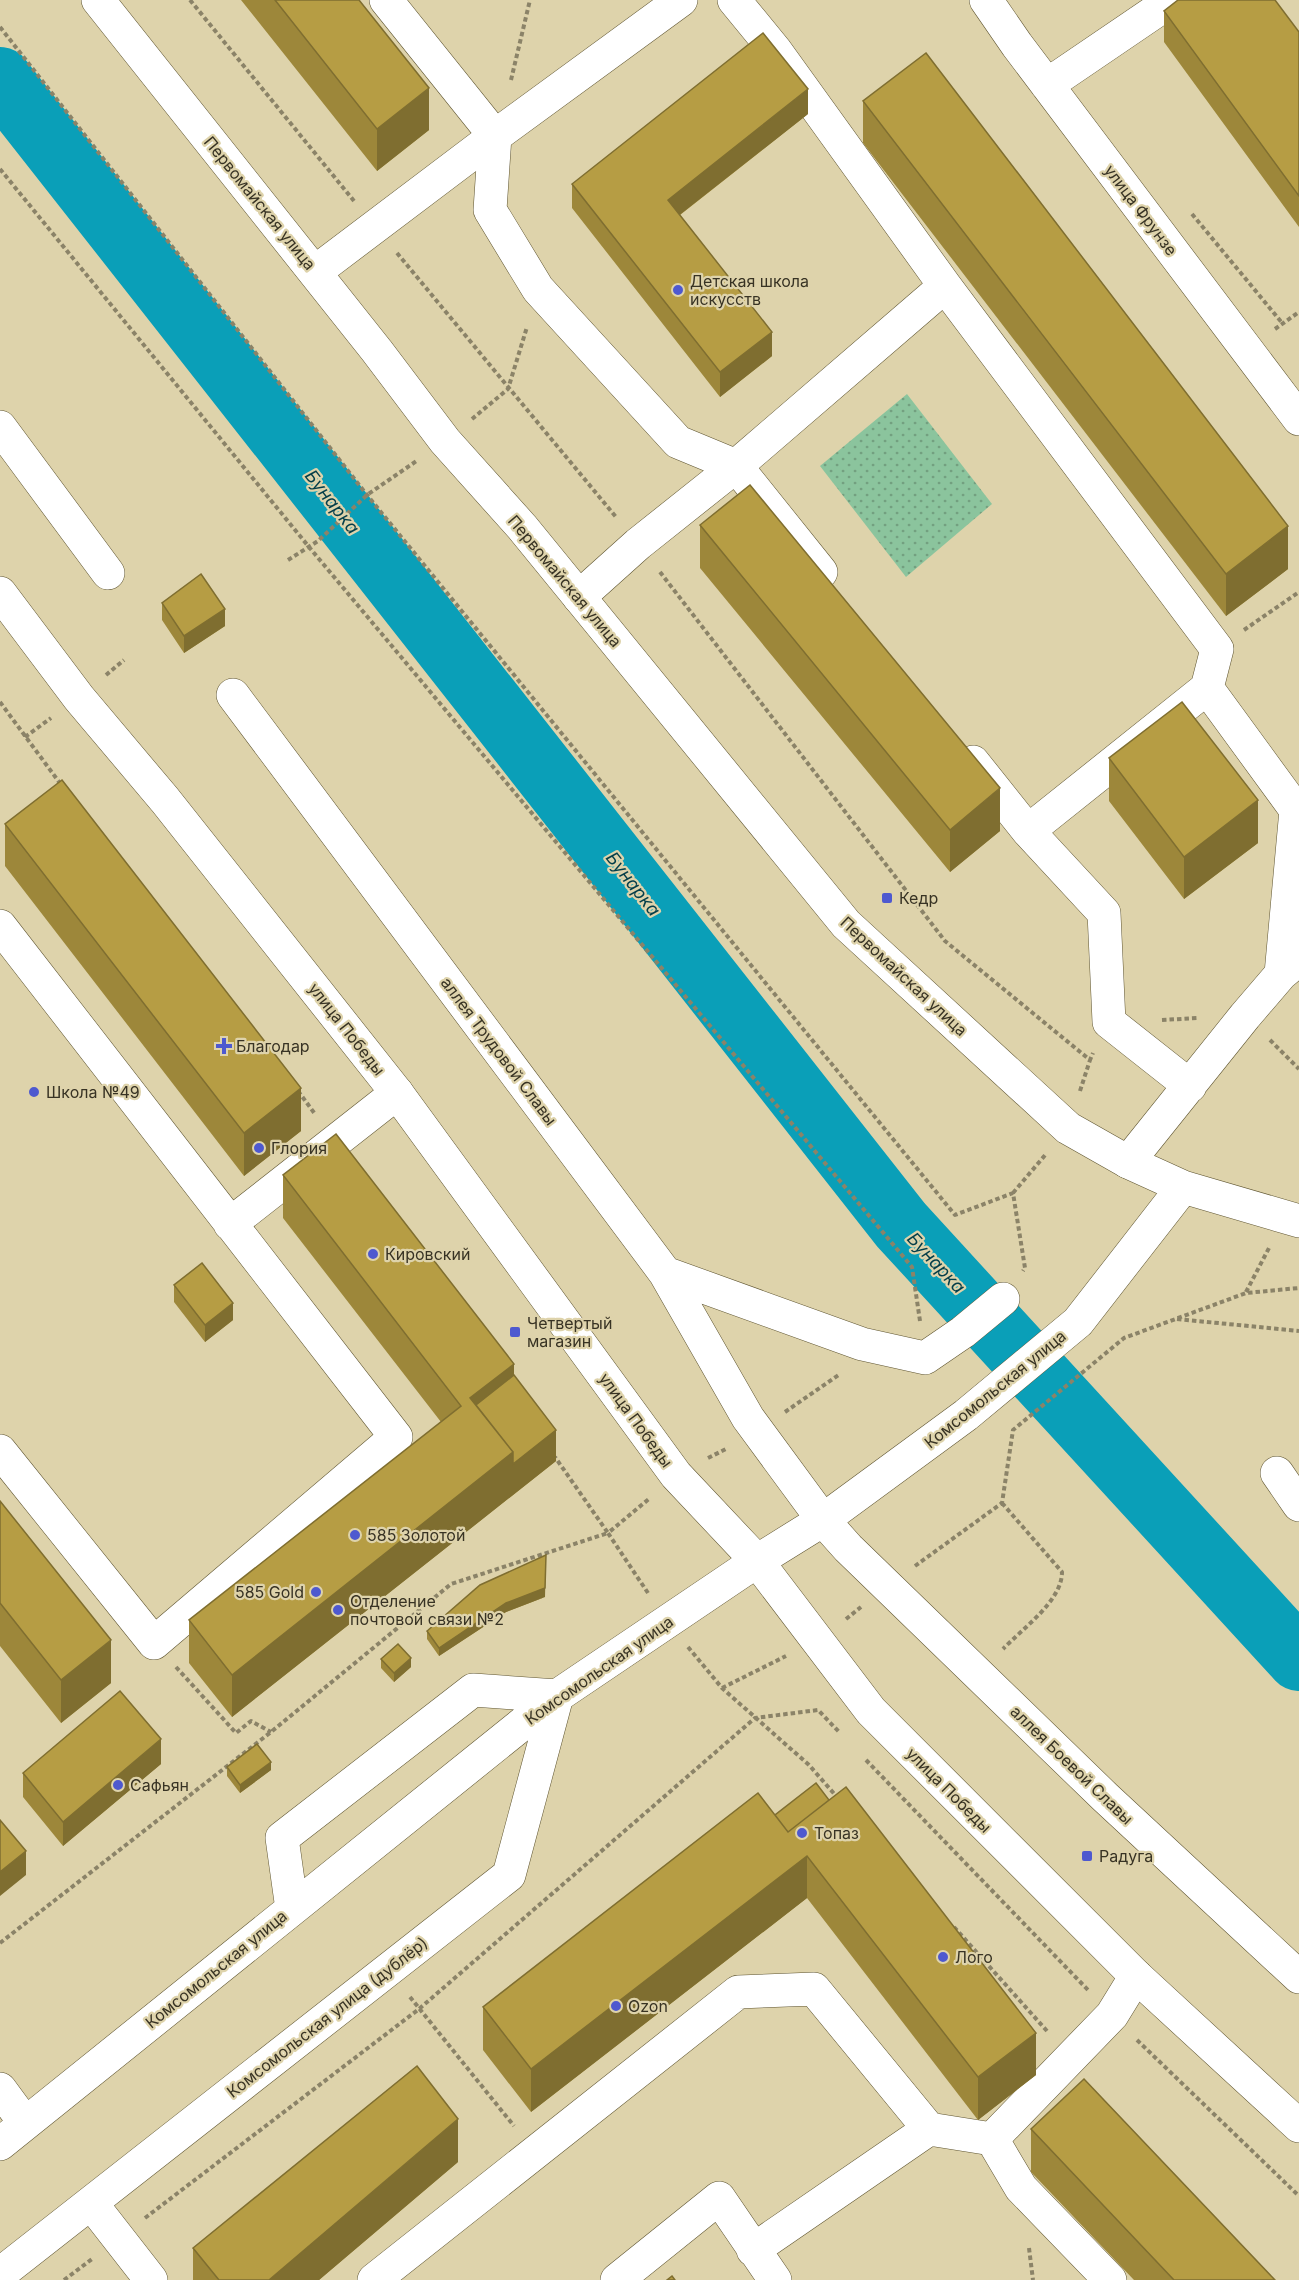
<svg xmlns="http://www.w3.org/2000/svg" width="1299" height="2280" viewBox="0 0 1299 2280" font-family="Inter,sans-serif">
<defs>
<pattern id="park-dots" width="8" height="8" patternUnits="userSpaceOnUse" patternTransform="scale(1.5)"><rect width="8" height="8" fill="#8bc49d"/><path d="M2 2h.1M6 6h.1" fill="none" stroke="#73a080" stroke-width="1.8" stroke-linecap="round"/></pattern>
</defs>
<rect width="100%" height="100%" fill="#ded3ab"/>
<path fill="url(#park-dots)" d="M907,394l85,110 -86,73 -86,-111z"/>
<g fill="none" stroke-linecap="round" stroke-linejoin="round">
<path stroke="#0a9fb8" stroke-width="64" d="M0,79l901,1146 398,434"/>
<defs>
<path id="minor" d="M386,0l109,136 -5,74 48,79 140,153 58,24 85,106
M734,0l41,50 170,236 272,363 -10,39 -179,143
M986,0l31,45 282,374
M1047,85l125,-85
M315,272l180,-136 186,-136
M0,427l108,146
M579,597l59,-53 98,-78 209,-180
M1207,688l89,122 -15,164
M233,695l432,578 83,145 75,102 25,28 257,249 194,180
M973,762l55,69 76,82 5,109 81,64
M0,926l396,511 -242,206 -154,-192
M1128,1162l117,-146 36,-42 18,-15
M230,1224l167,-131
M665,1273l197,71 63,14 38,-26 40,-33
M1277,1473l22,32
M0,2089l25,34
M0,2144l557,-448 200,-135
M91,2203l60,77
M753,2250l176,-121 63,10
M0,2274l509,-399 48,-179 -84,-6 -191,148 10,71
M374,2280l364,-288 76,-3 115,140
M617,2280l102,-82 56,82
M1110,2280l-89,-92 -29,-49 120,-124 24,-39"/>
<path id="major" d="M98,0l279,351 68,90 77,86 324,397 222,204 60,34 55,25 116,34
M0,593l79,105 86,102 232,293 279,382 81,86 114,150 265,265 163,150
M757,1561l66,-41 143,-105 112,-93 105,-135"/>
</defs>
<use href="#minor" stroke="#5f5531" stroke-width="34"/>
<use href="#major" stroke="#5f5531" stroke-width="34"/>
<path stroke="#8b8368" stroke-width="4" stroke-dasharray="4.5 3" stroke-linecap="butt" d="M190,0l164,201
M0,27l367,468 588,720 58,-22 12,75 -2,3
M511,80l19,-80
M0,169l309,378 603,720 8,54
M1192,214l91,110
M397,253l219,264
M1275,329l24,-17
M472,419l36,-30 19,-62
M288,560l30,-19 49,-46 51,-35
M660,572l285,369 145,119 3,-7
M1244,630l55,-38
M106,675l18,-15
M0,702l62,84
M25,737l26,-19
M1162,1020l35,-2
M1270,1040l29,29
M298,1091l17,23
M1080,1091l10,-31
M1013,1193l33,-39
M1246,1292l23,-44
M1177,1319l122,12
M785,1412l55,-38
M708,1458l20,-10
M1002,1503l60,69c0,29 -39,56 -59,77
M915,1566l87,-63 11,-73 111,-92 122,-45 53,-5
M648,1593l-40,-60 42,-35
M846,1619l15,-12
M688,1647l34,41 87,77 28,32
M176,1667l60,66 15,-12 20,11
M722,1688l64,-32
M866,1760l222,230
M954,1927l93,104
M0,1943l271,-211 180,-148 157,-51 -53,-76
M410,1997l104,129
M1137,2040l162,156
M145,2218l274,-209 336,-291 63,-8 22,23
M1029,2248l4,32
M64,2280l28,-21"/>
<use href="#minor" stroke="#fff" stroke-width="33"/>
<use href="#major" stroke="#fff" stroke-width="33"/>
</g>
<path fill="#9d873a" d="M241,0h118l70,130 -52,41z
M1164,11l135,21v195l-135,-185z
M863,101l425,468 -62,47 -363,-473z
M808,114l-128,101 92,141 -52,41 -148,-189v-24z
M700,525l300,306 -50,41 -250,-304z
M162,603l63,23 -41,27 -22,-33z
M1109,758l149,85 -74,56 -75,-98z
M5,824l296,307 -57,45 -239,-310z
M283,1175l231,200 42,86 -324,256 -43,-54v-43l252,-198 -158,-204z
M174,1285l59,35 -28,22 -31,-40z
M0,1501l111,182 -50,40 -61,-77z
M545,1597l-39,15 -67,44 -12,-17v-8z
M381,1659l30,8 -17,15 -13,-14z
M161,1764l-98,82 -40,-49v-24z
M227,1767l44,3 -31,23 -13,-17z
M775,1815l261,260 -58,45 -171,-222 -276,214 -48,-62v-43z
M1031,2129l244,151h-141l-103,-108z
M458,2162l-139,118h-126v-32z"/>
<path fill="#7f6e30" d="M429,88v42l-52,41v-42z
M808,89v25l-140,110v-24z
M772,332v24l-52,41v-25z
M1288,526v43l-62,47v-42z
M225,609v17l-41,27v-17z
M1000,788v43l-50,41v-42z
M1258,800v43l-74,56v-42z
M301,1088v43l-57,45v-43z
M233,1303v17l-28,22v-17z
M514,1364v43l-28,22 -16,-31z
M556,1430v31l-324,256v-42l281,-223z
M546,1555l-1,42 -39,15 -67,44v-8z
M111,1640v43l-50,40v-43z
M411,1658v9l-17,15v-9z
M161,1739v25l-98,82v-24z
M271,1762v8l-31,23v-8z
M26,1851v24l-26,21v-24z
M807,1856v42l-276,214v-43z
M1036,2033v42l-58,45v-43z
M458,2119v43l-139,118h-50z"/>
<path fill="#b69d44" stroke="#7f6e30" stroke-width="1.5" d="M275,0h84l70,88 -52,41z
M1178,0h97l24,32v164l-135,-185z
M763,33l45,56 -140,111 104,132 -52,40 -148,-188z
M926,53l362,473 -62,48 -363,-473z
M750,485l250,303 -50,42 -250,-305z
M201,574l24,35 -41,27 -22,-33z
M1182,702l76,98 -74,57 -75,-99z
M62,780l239,308 -57,45 -239,-309z
M336,1134l178,230 -44,34 43,54 -281,223 -43,-55 272,-214 -178,-231z
M202,1263l31,40 -28,22 -31,-40z
M514,1375l42,55 -43,34v-12l-37,-47z
M0,1501l111,139 -50,40 -61,-77z
M546,1555l-1,33 -39,15 -67,45 -12,-17 53,-46z
M398,1644l13,14 -17,15 -13,-14z
M120,1691l41,48 -98,83 -40,-49z
M257,1744l14,18 -31,23 -13,-18z
M816,1783l13,17 -41,32 -13,-17z
M846,1787l190,246 -58,44 -171,-221 -276,213 -48,-62 275,-214 30,39z
M0,1820l26,31 -26,21z
M417,2066l41,53 -189,161h-50l-26,-32z
M1084,2079l191,201h-101l-143,-151z
M672,2276l3,4h-8z"/>
<g fill="#4e59cf" stroke="#ded3ab" stroke-width="2">
<circle cx="678" cy="290" r="6"/>
<rect x="881" y="892" width="12" height="12" rx="3"/>
<path d="M221 1037h6v6h6v6h-6v6h-6v-6h-6v-6h6z"/>
<circle cx="34" cy="1092" r="6"/>
<circle cx="259" cy="1148" r="6"/>
<circle cx="373" cy="1254" r="6"/>
<rect x="509" y="1326" width="12" height="12" rx="3"/>
<circle cx="355" cy="1535" r="6"/>
<circle cx="316" cy="1592" r="6"/>
<circle cx="338" cy="1610" r="6"/>
<circle cx="118" cy="1785" r="6"/>
<circle cx="802" cy="1833" r="6"/>
<rect x="1081" y="1850" width="12" height="12" rx="3"/>
<circle cx="943" cy="1957" r="6"/>
<circle cx="616" cy="2006" r="6"/>
</g>
<g text-anchor="middle" stroke-width="4.5" stroke-linejoin="round" paint-order="stroke">
<g font-size="16" fill="#383324" stroke="#ded3ab">
<text transform="translate(260 203) rotate(51)" y="6">Первомайская улица</text>
<text transform="translate(1141 210) rotate(53)" y="6">улица Фрунзе</text>
<text transform="translate(565 581) rotate(50)" y="6">Первомайская улица</text>
<text transform="translate(904 976) rotate(43)" y="6">Первомайская улица</text>
<text transform="translate(347 1029) rotate(52)" y="6">улица Победы</text>
<text transform="translate(499 1051) rotate(53)" y="6">аллея Трудовой Славы</text>
<text transform="translate(995 1389) rotate(-39)" y="6">Комсомольская улица</text>
<text transform="translate(636 1420) rotate(54)" y="6">улица Победы</text>
<text transform="translate(599 1670) rotate(-35)" y="6">Комсомольская улица</text>
<text transform="translate(1072 1765) rotate(44)" y="6">аллея Боевой Славы</text>
<text transform="translate(949 1790) rotate(45)" y="6">улица Победы</text>
<text transform="translate(216 1969) rotate(-39)" y="6">Комсомольская улица</text>
<text transform="translate(327 2017) rotate(-38)" y="6">Комсомольская улица (дублёр)</text>
</g>
<g font-size="16" fill="#383324" stroke="#ded3ab" text-anchor="start">
<text x="690" y="287">Детская школа<tspan x="690" dy="18">искусств</tspan></text>
<text x="899" y="904">Кедр</text>
<text x="236" y="1052">Благодар</text>
<text x="46" y="1098">Школа №49</text>
<text x="271" y="1154">Глория</text>
<text x="385" y="1260">Кировский</text>
<text x="527" y="1329">Четвертый<tspan x="527" dy="18">магазин</tspan></text>
<text x="367" y="1541">585 Золотой</text>
<text x="304" y="1598" text-anchor="end">585 Gold</text>
<text x="350" y="1607">Отделение<tspan x="350" dy="18">почтовой связи №2</tspan></text>
<text x="130" y="1791">Сафьян</text>
<text x="814" y="1839">Топаз</text>
<text x="1099" y="1862">Радуга</text>
<text x="955" y="1963">Лого</text>
<text x="628" y="2012">Ozon</text>
</g>
<g font-size="18" font-style="italic" fill="#043e49" stroke="#ded3ab">
<text transform="translate(332 502) rotate(52)" y="6">Бунарка</text>
<text transform="translate(633 884) rotate(52)" y="6">Бунарка</text>
<text transform="translate(936 1263) rotate(47)" y="6">Бунарка</text>
</g>
</g>
</svg>
